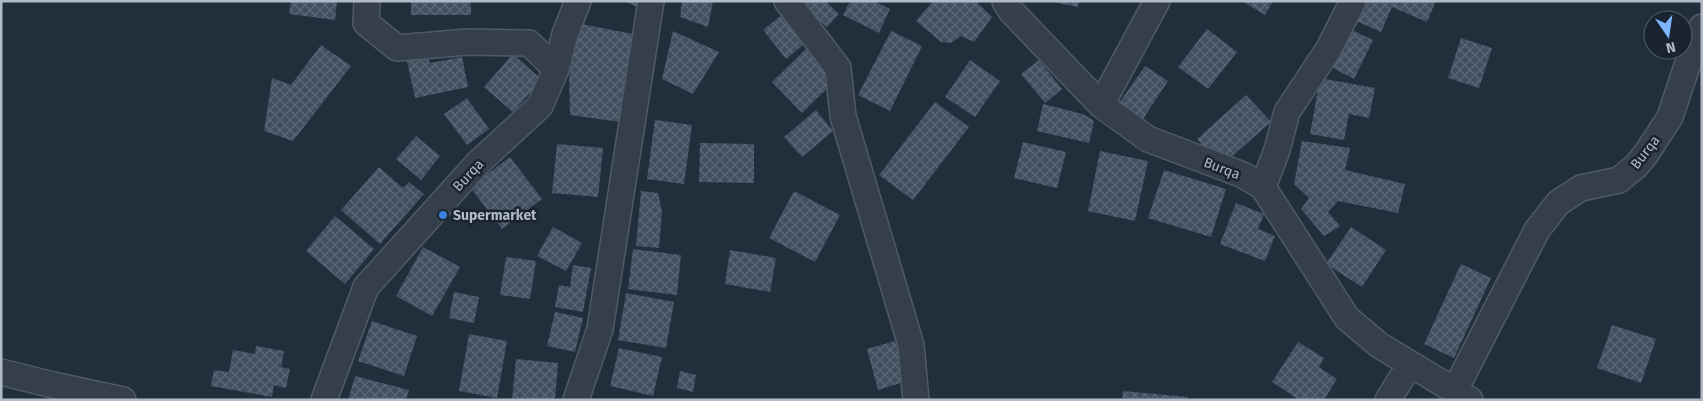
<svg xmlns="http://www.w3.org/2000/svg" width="1703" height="401" viewBox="0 0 1703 401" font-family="'Fira Sans',sans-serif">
<defs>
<pattern id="building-cross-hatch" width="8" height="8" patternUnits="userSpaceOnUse" patternTransform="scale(1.25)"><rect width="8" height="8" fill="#415060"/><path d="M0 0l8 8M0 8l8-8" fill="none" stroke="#5a6775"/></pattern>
</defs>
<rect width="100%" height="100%" fill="#212e3c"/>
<path fill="url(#building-cross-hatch)" d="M291,1h46l-2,19 -46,-6z
M411,1h60v14h-60z
M624,1h15l-2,6z
M682,1h31l-5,26 -28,-10z
M797,1h29l13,13 -12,13z
M850,1h24l16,8 -11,24 -36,-18z
M933,1h43l16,16 -18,25 -13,-6 -10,7 -10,-1 -25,-21z
M1047,1h32l-1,6z
M1242,1h31l-8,14z
M1365,1h66l4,2 -8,19 -35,-15 -11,25 -25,-11z
M784,13l23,29 -21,17 -23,-29z
M581,24l52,10 -13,88 -50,-7 -1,-39z
M1207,29l30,23 -29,37 -30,-22z
M1352,30l21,10 -19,39 -21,-11z
M673,31l46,21 -26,42 -31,-15z
M891,31l31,15 -32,65 -32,-16z
M1461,38l31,10 -13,40 -31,-10z
M321,45l30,21 -58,75 -29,-10 8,-53 19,7z
M806,49l30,31 -34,33 -30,-31z
M513,54l29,26 -29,32 -29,-25z
M428,56l2,7 32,-6 6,30 -53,11 -8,-37z
M970,60l30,21 -25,36 -30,-20z
M1039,60l23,29 -17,14 -24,-29z
M1145,66l23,15 -27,41 -24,-16z
M1320,78l55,10 -6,30 -20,-4 -5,26 -34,-6z
M1246,95l25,27 -50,44 -24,-27z
M467,98l22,31 -22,16 -23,-31z
M935,102l34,25 -56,73 -34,-25z
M1043,104l40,10 11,7 -5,22 -52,-12z
M816,110l17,21 -31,26 -18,-20z
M655,120l37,5 -8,59 -37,-5z
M416,136l24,20 -19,24 -25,-21z
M1302,141l48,7 -5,22 60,14 -7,29 -60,-12 -10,11 12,14 -16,10 -23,-27 8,-11 -15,-14z
M1023,142l43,10 -9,36 -43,-10z
M700,143l54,1v39l-55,-1z
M557,144l46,4 -5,49 -46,-4z
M1100,151l48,10 -13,60 -47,-10z
M510,157l32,42 -40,30 -32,-42z
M379,167l24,21 6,-6 15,12 -44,50 -39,-34z
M1164,170l62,19 -15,48 -63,-19z
M641,191l17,2 4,18 -3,37 -23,-2z
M794,191l46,24 -25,47 -46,-24z
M1236,203l28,11 -6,15 17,7 -10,25 -45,-17z
M335,216l39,33 -29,35 -39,-33z
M553,227l29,16 -16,28 -29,-15z
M1351,227l35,23 -24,37 -36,-23z
M423,247l37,20 -28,49 -36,-20z
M633,249l48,6 -4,40 -49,-6z
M730,250l46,8 -6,34 -45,-8z
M506,257l30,4 -6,38 -30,-4z
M1461,264l30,14 -37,80 -30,-14z
M573,265l18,3 -8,44 -28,-5 4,-22 11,2z
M454,292l25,5 -5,26 -25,-5z
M626,293l48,9 -8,46 -48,-8z
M555,312l28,6 -8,34 -28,-6z
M372,321l45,15 -13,40 -46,-15z
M1612,325l44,14 -15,44 -44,-15z
M469,334l38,7 -10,57 -38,-7z
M895,341l12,40 -29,9 -11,-41z
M1298,342l26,16 -5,9 18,12 -13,21h-25l-27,-18z
M256,346l28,5 -3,16 9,2 -4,19 -12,-3 -2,12 -61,-11 3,-16 15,2 4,-22 22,4z
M619,348l43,9 -9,39 -43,-10z
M516,359l42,4 -3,37h-43z
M680,371l16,4 -3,17 -16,-4z
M355,376l54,14 -3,10h-58z
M1123,391l65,6v3h-66z"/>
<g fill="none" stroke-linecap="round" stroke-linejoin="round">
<defs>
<path id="minor" d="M367,1l-1,22 31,25 71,-6 61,1 27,26
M787,1l51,67 5,48 68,229 5,55
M1005,1l6,10 90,94 47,34 95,36 20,12 84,131 32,27 91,55
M1101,105l56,-104
M1263,187l14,-37 10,-38 41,-62 25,-49
M1,372l52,13 70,15
M1455,390l82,-160 21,-27 23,-15 38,-8 17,-14 10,-12 24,-37 27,-81 5,-9
M324,400l42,-113 113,-125 61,-56 16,-37 9,-35 13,-33
M576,400l24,-71 51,-328
M1388,400l22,-36"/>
</defs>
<use href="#minor" stroke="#505a67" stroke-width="28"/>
<use href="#minor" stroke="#353f4c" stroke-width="25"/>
</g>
<circle fill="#3f7fe0" stroke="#1a2431" stroke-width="2" cx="443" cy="215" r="5"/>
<g text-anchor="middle" stroke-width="5" stroke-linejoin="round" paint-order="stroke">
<g font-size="14" fill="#b0bac8" stroke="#1a2431">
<text transform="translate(1645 152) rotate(-52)" y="5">Burqa</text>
<text transform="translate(1222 168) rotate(21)" y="5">Burqa</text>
<text transform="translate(468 175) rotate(-47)" y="5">Burqa</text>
</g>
<g font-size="14" font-weight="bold" fill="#b0bac8" stroke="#1a2431" text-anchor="start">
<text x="453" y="220">Supermarket</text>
</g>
</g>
<rect width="1703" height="401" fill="none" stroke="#b0bac8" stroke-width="5"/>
<g transform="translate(1668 35) rotate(167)"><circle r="24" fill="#1a2431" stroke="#56606d"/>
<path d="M0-4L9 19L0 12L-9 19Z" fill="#7eb5ff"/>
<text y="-8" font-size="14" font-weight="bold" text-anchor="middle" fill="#b0bac8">N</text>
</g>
</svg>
